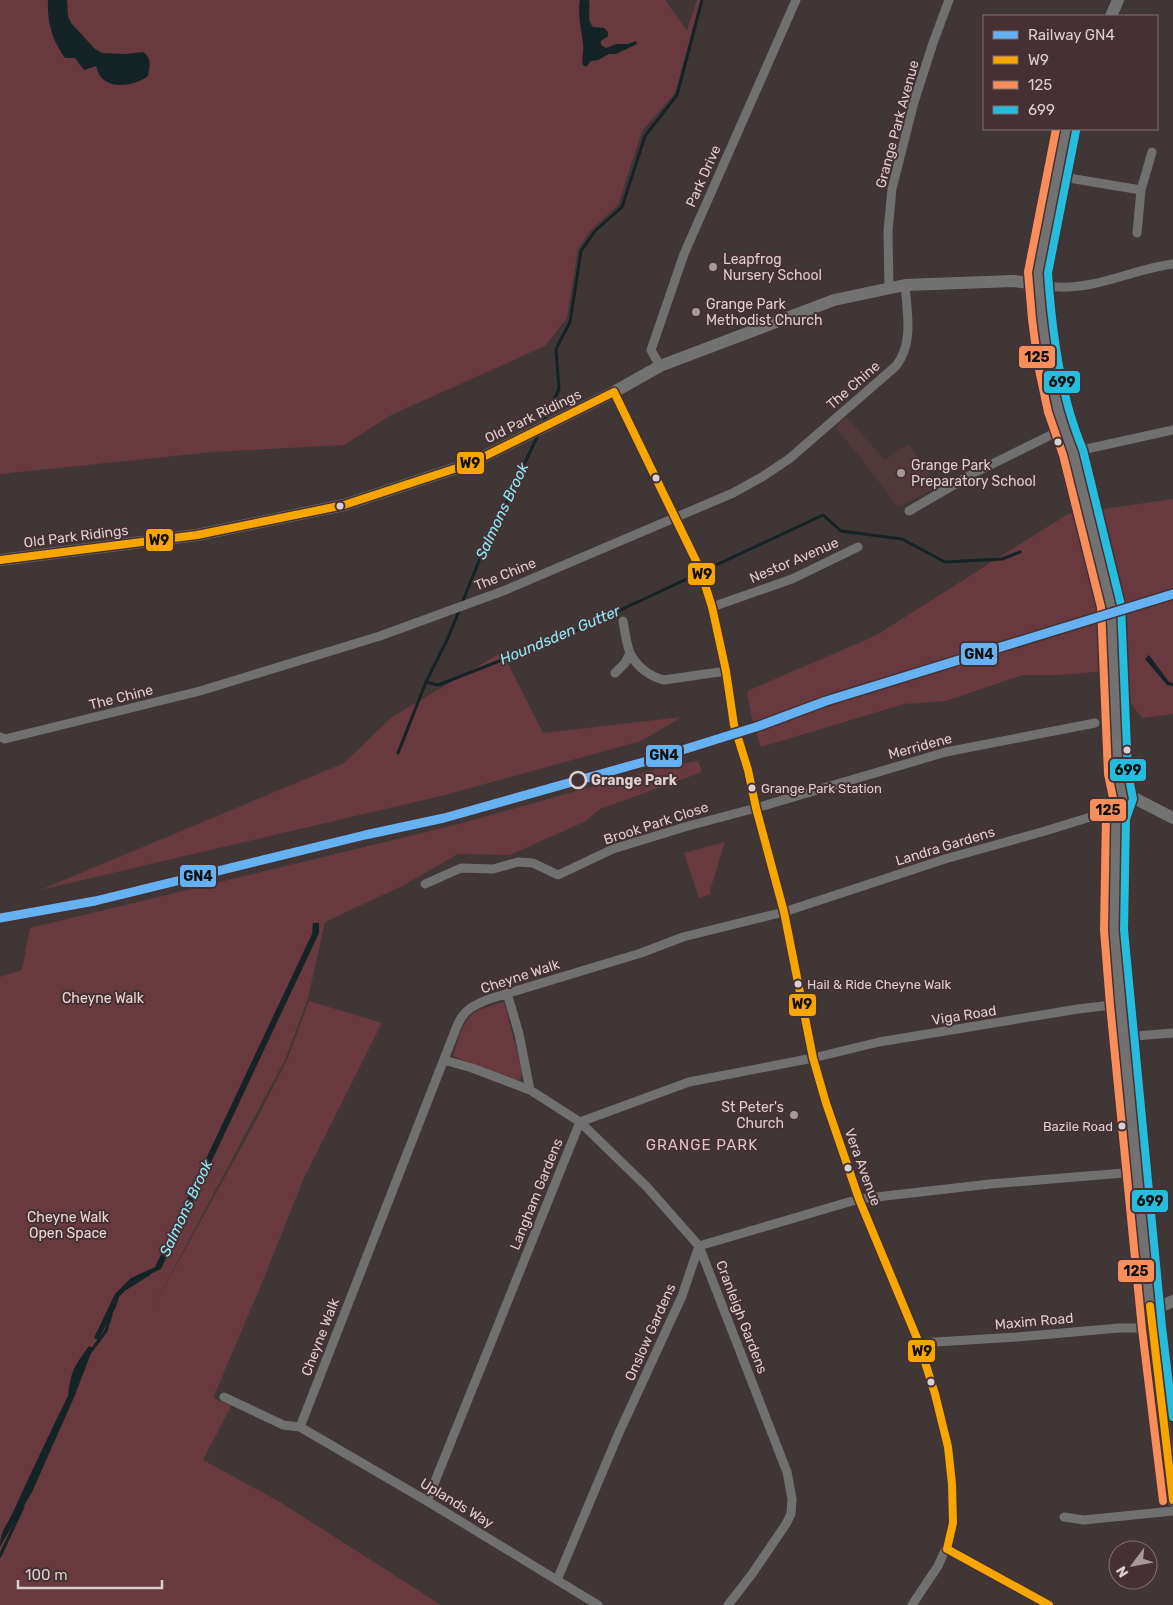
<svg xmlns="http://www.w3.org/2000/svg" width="1173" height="1605" viewBox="0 0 1173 1605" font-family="Rubik,sans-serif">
<rect width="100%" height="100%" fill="#413636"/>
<path fill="#51393b" d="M846,417l39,43 23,-16 31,42 -41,21 -38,-50 -25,-30z"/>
<path fill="#693940" d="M0,0h665l22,31 -1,2 11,-33h4l-26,93 -33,38 -24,74 -28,26 -12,18 -11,69 -22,28 -152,68 -49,31 -131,7 -213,22z
M1173,499v215l-31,4 -36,-47 -46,4h-38l-76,26 -42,3 -143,43 -10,-32 -4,-24 128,-55 193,-122z
M502,652l41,81 139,-16 -41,24 -196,54 -405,95 304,-127 48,-46z
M698,761l4,11 -102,37 -14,12 -76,34 -52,-1 -56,32 -77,36 -17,76 -22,60 -135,253 102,-185 35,-68 21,-57 73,22 -79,157 -39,98 -51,120 18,8 -28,54 77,42 161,103h-441v-628l22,-7 8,-42 425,-103 164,-46 8,-1 29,-9z
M725,842l-15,48 1,4 -12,4 -15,-45z
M504,1002l18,69 -2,8 -5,3 -62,-26c5,-15 9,-36 24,-45 8,-4 18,-6 27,-9z"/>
<path fill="#142325" d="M48,0h19l1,16 3,7 24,26 7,4 23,1 18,-2c9,6 7,14 5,24 -11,9 -37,14 -47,1 -3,-3 -4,-8 -5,-11l-12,4 -9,-12h-10c-13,-18 -18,-36 -17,-58z
M580,0h9c2,10 -3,19 4,27l11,1 4,4v4l-7,5v4l5,3 10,-4h12l8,-3 1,3 -21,10h-7l-11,6 -7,1 -5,6 -3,-2c-2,-7 1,-13 0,-20 -1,-15 -6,-30 -3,-45z
M1149,655l20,27 4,1v3l-6,-1 -22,-26z
M313,923h6v10l-158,336 -28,13 -14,15 -3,10 -18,33 -4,-2 21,-44 16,-16 24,-11 157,-333z
M89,1346l4,2 -18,47 -43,97 -32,55c0,-17 7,-21 13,-35 18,-39 36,-78 55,-116 3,-26 6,-29 21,-50z"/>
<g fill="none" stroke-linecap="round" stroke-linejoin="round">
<path stroke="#142325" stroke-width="3" d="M543,423l16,-34 -3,-40 14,-27 11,-71 14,-20 27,-24 23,-71 32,-41 25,-95
M714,566l109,-51 18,16 61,8 43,23 57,-3 18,-7
M426,682l12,3 131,-51 122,-57
M398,753l28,-71 22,-44 35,-87 55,-116
M125,1289l24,-15
M91,1351l15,-20 5,-16
M0,1556l23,-49"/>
<path stroke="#707071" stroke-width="9" d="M1057,176l84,14
M1137,233l4,-43 11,-38
M1039,284c6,1 13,3 19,3 40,2 76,-18 115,-23
M889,289l-1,-58 4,-42 22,-87 19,-59 16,-43
M660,366l-9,-16 33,-96 112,-254
M614,392l86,177 12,38 14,64 8,54 14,45 8,38 28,104 29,146 13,45 33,96 60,144 16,51 13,53 4,37 1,39 -3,16 -12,27 -26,39
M1073,452l100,-22
M909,511l67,-39 87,-43
M712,607l80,-28 66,-32
M623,621c2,10 3,22 7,32 6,13 20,24 34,27l62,-9
M615,673l10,-10 5,-10
M0,737l5,2 195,-48 180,-55 123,-45 230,-98 29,-16 27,-18 107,-93c18,-23 11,-54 9,-81
M425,884l36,-16 32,1 25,-7 15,1 25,12 55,-26 75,-23 68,-18 190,-56 149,-29
M507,993l12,41 11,56
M1123,1037l50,-4
M444,1060l28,8 58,22 50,32 67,65 52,59 88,226 5,27 -1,15 -5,10 -34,50 -24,31
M919,1343l98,-6 102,-9h33
M224,1397l53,25 6,3 17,2 127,74 171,104
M300,1427l157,-401c7,-17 16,-20 32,-27l152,-46 42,-16 101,-25 161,-53 100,-28 52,-16 19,2
M427,1501l153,-379 109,-40 124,-24 66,-16 199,-33 42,-5
M1064,1517l20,3 89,-9
M947,1549l102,56
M557,1580l61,-145 64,-139 17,-50 160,-47 131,-15 146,-12"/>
<path stroke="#737272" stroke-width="12" d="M1111,16l7,-16
M1066,129l-5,21 -23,122c4,60 11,124 35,180l38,154 7,168 5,25 -7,18 -2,113 6,74 32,324 21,172
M0,560l197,-25 147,-30 125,-41 145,-72 46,-26 174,-66 71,-15 108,-4 26,3
M1123,799h13l37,19
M1150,1306l14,-1 9,-4"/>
<defs>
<path id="bus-1" d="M614,392l86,177 12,38 14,64 8,54 14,45 8,38 28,104 29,146 13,45 33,96 60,144 16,51 13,53 4,37 1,39 -6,26
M0,560l197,-25 147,-30 125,-41 145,-72
M1150,1306l23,194
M947,1549l102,56"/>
<path id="bus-2" d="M1056,129l-28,143 4,47 6,46 10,47 15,43 38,152 7,167 5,24 -7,18 -2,114 6,75 32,324 21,172"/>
<path id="bus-3" d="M1076,131l-28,142c3,44 8,89 20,133 4,15 9,29 15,44l38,155 7,168 5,26 -7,20 -2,111 38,397 11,90"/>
</defs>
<use href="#bus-1" stroke="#453133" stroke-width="11"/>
<use href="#bus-2" stroke="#453133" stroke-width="11"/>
<use href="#bus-3" stroke="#453133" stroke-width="11"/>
<use href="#bus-1" stroke="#f7a600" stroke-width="8"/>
<use href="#bus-2" stroke="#fa8e5a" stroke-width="8"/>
<use href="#bus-3" stroke="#26bcdd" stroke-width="8"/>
<defs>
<path id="rail-1" d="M0,918l95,-17 270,-66 79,-17 203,-57 112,-35 67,-25 347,-107"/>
</defs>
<use href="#rail-1" stroke="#453133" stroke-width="12"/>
<use href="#rail-1" stroke="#66b1f2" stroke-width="9"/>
</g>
<g fill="#a6999a" stroke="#453133" stroke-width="2">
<circle cx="713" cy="267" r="5"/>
<circle cx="696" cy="312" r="5"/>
<circle cx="901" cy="473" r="5"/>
<circle cx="794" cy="1115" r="5"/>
</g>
<g fill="#dccfd0" stroke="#453133" stroke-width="2">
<circle cx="1058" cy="442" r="4.5"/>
<circle cx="656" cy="478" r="4.5"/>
<circle cx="340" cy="506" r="4.5"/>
<circle cx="1127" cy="750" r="4.5"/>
<circle cx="752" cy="788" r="4.5"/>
<circle cx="798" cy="984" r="4.5"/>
<circle cx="1122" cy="1126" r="4.5"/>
<circle cx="848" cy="1168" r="4.5"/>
<circle cx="931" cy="1382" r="4.5"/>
</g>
<circle fill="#453133" stroke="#dccfd0" stroke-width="2.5" cx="578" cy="780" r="8"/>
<g text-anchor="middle" stroke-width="4" stroke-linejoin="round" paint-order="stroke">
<g font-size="13" fill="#dccfd0" stroke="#453133" text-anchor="start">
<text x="761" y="793">Grange Park Station</text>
<text x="807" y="989">Hail &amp; Ride Cheyne Walk</text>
<text x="1113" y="1131" text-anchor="end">Bazile Road</text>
</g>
<g font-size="14" fill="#dccfd0" stroke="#453133">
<text transform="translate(897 124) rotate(-75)" y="5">Grange Park Avenue</text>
<text transform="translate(703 176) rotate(-66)" y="5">Park Drive</text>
<text transform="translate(853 385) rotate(-41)" y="5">The Chine</text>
<text transform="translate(533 416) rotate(-26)" y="5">Old Park Ridings</text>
<text transform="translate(76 536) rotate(-7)" y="5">Old Park Ridings</text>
<text transform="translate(794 560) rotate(-23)" y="5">Nestor Avenue</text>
<text transform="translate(505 574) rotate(-22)" y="5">The Chine</text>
<text transform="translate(121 697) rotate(-14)" y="5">The Chine</text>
<text transform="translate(920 746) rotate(-15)" y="5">Merridene</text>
<text transform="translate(656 823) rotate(-18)" y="5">Brook Park Close</text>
<text transform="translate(945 846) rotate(-17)" y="5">Landra Gardens</text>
<text transform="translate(520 976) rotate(-18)" y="5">Cheyne Walk</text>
<text transform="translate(964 1015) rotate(-9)" y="5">Viga Road</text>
<text transform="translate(863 1167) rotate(70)" y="5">Vera Avenue</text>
<text transform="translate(536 1194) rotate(-68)" y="5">Langham Gardens</text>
<text transform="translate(742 1317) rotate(69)" y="5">Cranleigh Gardens</text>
<text transform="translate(1034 1321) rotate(-5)" y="5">Maxim Road</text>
<text transform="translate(650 1332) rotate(-66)" y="5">Onslow Gardens</text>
<text transform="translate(320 1337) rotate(-69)" y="5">Cheyne Walk</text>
<text transform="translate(457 1503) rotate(31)" y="5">Uplands Way</text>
</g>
<g font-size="14" fill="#dccfd0" stroke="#453133" text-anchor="start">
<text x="723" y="264">Leapfrog<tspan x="723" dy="16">Nursery School</tspan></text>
<text x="706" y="309">Grange Park<tspan x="706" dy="16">Methodist Church</tspan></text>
<text x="911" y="470">Grange Park<tspan x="911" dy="16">Preparatory School</tspan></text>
<text x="784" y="1112" text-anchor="end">St Peter's<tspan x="784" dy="16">Church</tspan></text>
</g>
<g font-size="14" font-weight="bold" fill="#dccfd0" stroke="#453133" text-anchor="start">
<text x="591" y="785">Grange Park</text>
</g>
<g font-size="14" fill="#efd5d7" stroke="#453133">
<text x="103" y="1003">Cheyne Walk</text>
<text x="68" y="1222">Cheyne Walk<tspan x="68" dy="16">Open Space</tspan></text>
</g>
<g font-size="15" font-style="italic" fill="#8ee9f7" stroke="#453133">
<text transform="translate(502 511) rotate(-65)" y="5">Salmons Brook</text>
<text transform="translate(560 635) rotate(-23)" y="5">Houndsden Gutter</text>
<text transform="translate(186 1208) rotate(-65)" y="5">Salmons Brook</text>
</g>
<g font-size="15" letter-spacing="1" fill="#dec4c6" stroke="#453133">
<text x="702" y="1150">GRANGE PARK</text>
</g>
</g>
<g stroke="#453133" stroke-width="2">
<rect x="1018" y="345" width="38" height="24" rx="5" fill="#fa8e5a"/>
<rect x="1043" y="370" width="38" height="24" rx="5" fill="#26bcdd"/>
<rect x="456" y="451" width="29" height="24" rx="5" fill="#f7a600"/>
<rect x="145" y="528" width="29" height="24" rx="5" fill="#f7a600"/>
<rect x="687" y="562" width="29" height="24" rx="5" fill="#f7a600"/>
<rect x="960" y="642" width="38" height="24" rx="5" fill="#66b1f2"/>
<rect x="645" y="744" width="38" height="24" rx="5" fill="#66b1f2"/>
<rect x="1109" y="758" width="38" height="24" rx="5" fill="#26bcdd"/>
<rect x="1089" y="798" width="38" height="24" rx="5" fill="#fa8e5a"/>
<rect x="179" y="864" width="38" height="24" rx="5" fill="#66b1f2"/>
<rect x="788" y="993" width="29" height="24" rx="5" fill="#f7a600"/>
<rect x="1131" y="1189" width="38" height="24" rx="5" fill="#26bcdd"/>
<rect x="1117" y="1259" width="38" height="24" rx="5" fill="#fa8e5a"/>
<rect x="907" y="1339" width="29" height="24" rx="5" fill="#f7a600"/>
</g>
<g font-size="14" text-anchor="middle" font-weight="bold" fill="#111">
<text x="1037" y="362">125</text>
<text x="1062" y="387">699</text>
<text x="470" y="468">W9</text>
<text x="159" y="545">W9</text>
<text x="702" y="579">W9</text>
<text x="979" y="659">GN4</text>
<text x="664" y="760">GN4</text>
<text x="1128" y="775">699</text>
<text x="1108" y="815">125</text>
<text x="198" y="881">GN4</text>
<text x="802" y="1009">W9</text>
<text x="1150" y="1206">699</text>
<text x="1136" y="1276">125</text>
<text x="922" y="1356">W9</text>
</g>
<rect x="983" y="15" width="175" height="115" fill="#453133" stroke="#817072"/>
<rect x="993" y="31" width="25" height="8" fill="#66b1f2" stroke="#817072"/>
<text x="1028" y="40" font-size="15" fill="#dccfd0">Railway GN4</text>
<rect x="993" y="56" width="25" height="8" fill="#f7a600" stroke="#817072"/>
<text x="1028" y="65" font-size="15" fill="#dccfd0">W9</text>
<rect x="993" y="81" width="25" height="8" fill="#fa8e5a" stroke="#817072"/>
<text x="1028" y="90" font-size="15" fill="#dccfd0">125</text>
<rect x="993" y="106" width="25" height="8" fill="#26bcdd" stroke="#817072"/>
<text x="1028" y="115" font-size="15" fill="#dccfd0">699</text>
<g transform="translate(1133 1565) rotate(238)"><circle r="24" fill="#453133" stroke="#817072"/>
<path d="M0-4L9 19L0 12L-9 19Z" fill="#a6999a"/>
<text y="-8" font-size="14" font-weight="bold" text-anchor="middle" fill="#dccfd0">N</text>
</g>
<path d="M18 1580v8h144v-8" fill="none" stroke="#dccfd0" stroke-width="2.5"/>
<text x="25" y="1580" font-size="15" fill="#dccfd0" stroke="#453133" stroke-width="4" paint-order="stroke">100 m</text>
</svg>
